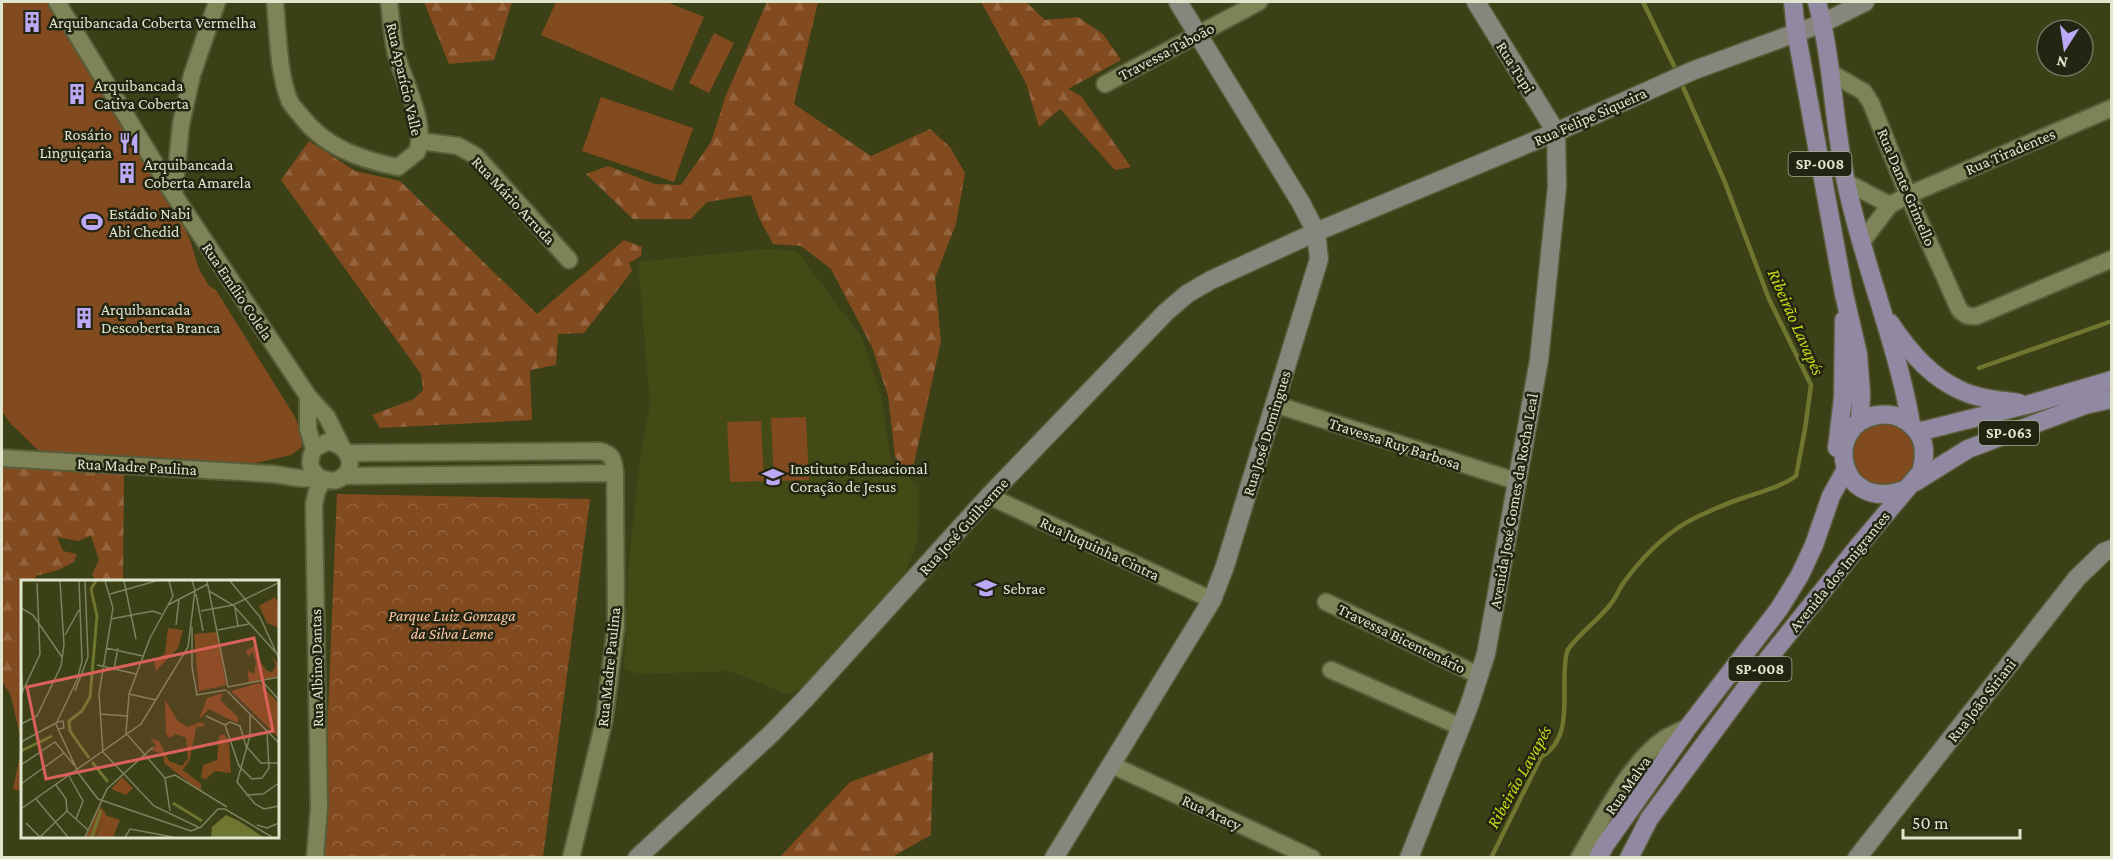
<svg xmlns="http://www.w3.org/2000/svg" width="2113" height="859" viewBox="0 0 2113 859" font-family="'Crimson Pro',serif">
<defs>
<pattern id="forest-firs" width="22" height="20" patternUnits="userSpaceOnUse" patternTransform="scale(1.5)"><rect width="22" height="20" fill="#824a1f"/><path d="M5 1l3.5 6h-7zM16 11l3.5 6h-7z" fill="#93643e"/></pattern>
<pattern id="park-crowns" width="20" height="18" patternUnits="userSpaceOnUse" patternTransform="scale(1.5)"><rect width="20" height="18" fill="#824a1f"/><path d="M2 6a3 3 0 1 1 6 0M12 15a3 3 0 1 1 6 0" fill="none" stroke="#93643e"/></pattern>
</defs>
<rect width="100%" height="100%" fill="#3b4016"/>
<path fill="#444a16" d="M766,249l31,2 65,87 19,57 10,65 28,28 -1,52 -19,48 -96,101 -17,5 -55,-23 -91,3 -16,-5 4,-96 11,-106 11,-63 -12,-142z"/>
<path fill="#824a1f" d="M2,2h47l124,202 17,36 9,29 10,17 7,4 79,127 7,19v11l-11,8 -35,8 -176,-8 -42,-5 -28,-27 -8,-12z
M556,2h111l37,15 -32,74 -131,-56z
M714,33l20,10 -25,50 -20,-10z
M601,97l92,31 -19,54 -92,-31z
M806,417l3,63 -35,1 -3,-63z
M761,421l3,60 -34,1 -3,-60z
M1852 455a32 32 0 1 1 64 0a32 32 0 1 1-64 0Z"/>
<path fill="url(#forest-firs)" d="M424,2h88l-18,58 -45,4z
M767,2h51l-24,102 77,52 59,-27 20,18 15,26 -9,51 -21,54 6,63 -30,136 -16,-20 -7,-61 -16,-49 -41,-78 -30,-23 -28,-2 -14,-26 -8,-23 -44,7 -16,17h-58l-47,-45 22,-8 47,18 26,1 30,-43 15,-47z
M981,2h45l19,18 33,-3 25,17 18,26 -53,29 13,7 50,71 -16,3 -55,-61 -21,18 -13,-44z
M309,141l46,30 45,10 137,133 87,-74 18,7 -1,9 -12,7 3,8 -48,62 -26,1 -2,31 -26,5 2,50 -152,8 -8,-13 42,-16 9,-9 -2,-16 -140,-194z
M2,465l122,9 -1,107h-28l-3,-7 7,-14 -8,-24 -13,5 -21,-4 6,14 14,3 -3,8 -16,8 -22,6 -2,5 -12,1v69l-2,-1 2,21v120l-9,-2 9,-44 -11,-49 -9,-15z
M933,752l-2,83 -39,22h-112l70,-75z"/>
<path fill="url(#park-crowns)" d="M337,494l253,5 -47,358 -221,1z"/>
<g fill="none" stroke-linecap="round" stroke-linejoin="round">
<path stroke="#6e762f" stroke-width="4.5" d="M1643,2l34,70
M1979,368l133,-47
M1491,858l50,-101c32,-18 21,-60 24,-91 1,-6 0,-13 4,-18 12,-16 29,-28 41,-43 6,-7 9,-16 14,-23 20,-27 44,-52 75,-66 15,-7 31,-14 47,-19 17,-6 35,-10 50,-21l9,-47 6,-44 -42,-86 -45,-119 -44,-100"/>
<defs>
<path id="street" d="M57,2l117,193 134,201 19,21 14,28
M275,2c3,30 3,72 15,100 3,5 8,10 12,15 23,30 59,43 96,50l19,-15c11,-28 -14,-71 -21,-99 -4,-17 -5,-35 -7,-51
M1831,73l33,19 7,11 37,92 51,114c5,6 9,8 18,7l135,-57
M1105,84l154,-82
M420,141l38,5 18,10 93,104
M1846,182l44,23
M174,195l7,-71 11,-49 25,-73
M1861,243l29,-38 18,-10 204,-87
M308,396v33l6,20
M1274,404l242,77
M348,453l252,-2c13,3 14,10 15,22l1,153 -12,95 -33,137
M2,458l270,16c9,1 18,3 28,4 6,1 13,0 19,0 7,1 11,4 18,2 23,-10 12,-37 -10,-38l-13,7c-6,12 -5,21 6,29
M343,476l272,-3
M989,496l223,104
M1326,602l152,73
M1331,670l130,57
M1112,765l200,93
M315,858l4,-51 -5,-303 3,-13 6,-11
M1579,858c22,-36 50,-95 85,-119 8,-5 17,-8 25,-13"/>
<path id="secondary" d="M1476,2l80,130
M637,858l134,-124 35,-36 183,-202 177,-184 21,-18 24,-14 105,-48 240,-100 136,-61 131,-48 42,-21
M1054,858l158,-258 13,-34 94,-307 -3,-27 -15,-29 -123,-201
M1409,858l60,-152 17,-52 53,-294 18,-173 -1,-55
M1857,858l220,-280 27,-26 8,-3"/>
<path id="primary" d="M1793,2l3,29 48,263 14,60 3,39 -1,29
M1817,2c16,59 16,120 29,180 17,82 51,160 65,242
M1890,323c17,26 41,54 70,67 18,9 40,10 59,13
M1918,432l112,-28 82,-24
M1837,448l6,-50 1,-78
M1915,482l53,-33 117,-44 27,-6
M1598,858l7,-13 84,-119 90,-117 21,-34 14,-30 17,-49 15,-27
M1629,858l20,-39 107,-145 105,-131 60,-71c5,-17 5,-34 -9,-46 -9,-9 -21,-13 -34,-11 -56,8 -41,99 26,75"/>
</defs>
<use href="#street" stroke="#585c39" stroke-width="20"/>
<use href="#secondary" stroke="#585c39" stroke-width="21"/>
<use href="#primary" stroke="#585c39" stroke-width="21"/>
<use href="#street" stroke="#7e8458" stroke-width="16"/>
<use href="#secondary" stroke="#87867d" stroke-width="18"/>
<use href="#primary" stroke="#9188a2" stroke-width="18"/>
</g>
<defs>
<symbol id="building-bare" viewBox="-9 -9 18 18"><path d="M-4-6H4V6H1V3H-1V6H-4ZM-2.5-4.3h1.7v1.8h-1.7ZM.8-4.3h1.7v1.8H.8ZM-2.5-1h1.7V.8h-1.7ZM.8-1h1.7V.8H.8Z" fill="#bca9f5" stroke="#232513" stroke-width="2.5" paint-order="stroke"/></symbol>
<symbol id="restaurant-bare" viewBox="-9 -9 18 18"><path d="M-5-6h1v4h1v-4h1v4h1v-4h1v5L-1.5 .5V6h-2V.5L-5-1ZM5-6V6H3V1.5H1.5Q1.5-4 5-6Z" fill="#bca9f5" stroke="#232513" stroke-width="2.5" paint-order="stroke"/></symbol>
<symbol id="stadium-bare" viewBox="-9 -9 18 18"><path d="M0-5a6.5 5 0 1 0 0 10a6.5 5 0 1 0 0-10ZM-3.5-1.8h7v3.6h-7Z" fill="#bca9f5" stroke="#232513" stroke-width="2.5" paint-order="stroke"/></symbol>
<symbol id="school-bare" viewBox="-9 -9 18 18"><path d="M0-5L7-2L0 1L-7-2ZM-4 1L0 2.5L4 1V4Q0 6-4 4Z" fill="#bca9f5" stroke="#232513" stroke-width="2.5" paint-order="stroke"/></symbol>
<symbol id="university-bare" viewBox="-9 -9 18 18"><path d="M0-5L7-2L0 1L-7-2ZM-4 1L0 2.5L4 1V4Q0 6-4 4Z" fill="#bca9f5" stroke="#232513" stroke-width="2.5" paint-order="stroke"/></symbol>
</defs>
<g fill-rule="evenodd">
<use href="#building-bare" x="17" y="7" width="30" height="30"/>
<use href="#building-bare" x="62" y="79" width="30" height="30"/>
<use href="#restaurant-bare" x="114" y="128" width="30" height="30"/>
<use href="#building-bare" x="112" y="158" width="30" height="30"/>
<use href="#stadium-bare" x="77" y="207" width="30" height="30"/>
<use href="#building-bare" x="69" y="303" width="30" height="30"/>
<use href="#school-bare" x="758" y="462" width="30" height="30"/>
<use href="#university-bare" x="971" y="573" width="30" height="30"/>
</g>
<g text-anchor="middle" stroke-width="5" stroke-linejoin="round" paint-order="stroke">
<g fill="#232513" stroke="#a7ab95" stroke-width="1.5">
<rect x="1788.5" y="152" width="63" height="24" rx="4.5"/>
<rect x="1979" y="421" width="60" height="24" rx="4.5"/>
<rect x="1728.5" y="657" width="63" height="24" rx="4.5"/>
</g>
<g font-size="15" font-weight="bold" fill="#e0e5cd">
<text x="1820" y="169">SP-008</text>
<text x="2009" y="438">SP-063</text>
<text x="1760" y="674">SP-008</text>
</g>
<g font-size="16" fill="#e0e5cd" stroke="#232513" text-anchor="start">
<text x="49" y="28">Arquibancada Coberta Vermelha</text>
<text x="94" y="91">Arquibancada<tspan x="94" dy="18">Cativa Coberta</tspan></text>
<text x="112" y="140" text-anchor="end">Rosário<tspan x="112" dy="18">Linguiçaria</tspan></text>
<text x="144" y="170">Arquibancada<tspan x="144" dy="18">Coberta Amarela</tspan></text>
<text x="109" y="219">Estádio Nabi<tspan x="109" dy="18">Abi Chedid</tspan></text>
<text x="101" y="315">Arquibancada<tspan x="101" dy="18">Descoberta Branca</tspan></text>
<text x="790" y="474">Instituto Educacional<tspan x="790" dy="18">Coração de Jesus</tspan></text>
<text x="1003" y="594">Sebrae</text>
</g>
<g font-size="16" fill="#e0e5cd" stroke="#232513">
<text transform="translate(1166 51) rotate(-28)" y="6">Travessa Taboão</text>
<text transform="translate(1516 67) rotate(58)" y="6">Rua Tupi</text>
<text transform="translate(405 79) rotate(77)" y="6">Rua Aparício Valle</text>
<text transform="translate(1590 116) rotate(-24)" y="6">Rua Felipe Siqueira</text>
<text transform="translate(2010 151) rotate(-23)" y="6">Rua Tiradentes</text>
<text transform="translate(1907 187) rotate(67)" y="6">Rua Dante Grimello</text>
<text transform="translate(514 200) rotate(47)" y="6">Rua Mário Arruda</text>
<text transform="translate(238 291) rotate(56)" y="6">Rua Emílio Colela</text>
<text transform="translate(1266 433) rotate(-73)" y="6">Rua José Domingues</text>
<text transform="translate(1395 443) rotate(18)" y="6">Travessa Ruy Barbosa</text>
<text transform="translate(137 466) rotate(3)" y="6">Rua Madre Paulina</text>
<text transform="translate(1513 501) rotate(-80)" y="6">Avenida José Gomes da Rocha Leal</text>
<text transform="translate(963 526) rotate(-48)" y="6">Rua José Guilherme</text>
<text transform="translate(1100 548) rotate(25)" y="6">Rua Juquinha Cintra</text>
<text transform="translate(1839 571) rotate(-51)" y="6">Avenida dos Imigrantes</text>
<text transform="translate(1402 638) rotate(26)" y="6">Travessa Bicentenário</text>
<text transform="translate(608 667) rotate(-84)" y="6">Rua Madre Paulina</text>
<text transform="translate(316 668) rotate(-91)" y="6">Rua Albino Dantas</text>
<text transform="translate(1981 700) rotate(-52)" y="6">Rua João Siriani</text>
<text transform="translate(1627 785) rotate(-55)" y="6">Rua Malva</text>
<text transform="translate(1212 812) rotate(25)" y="6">Rua Aracy</text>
</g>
<g font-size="16" font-style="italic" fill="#fcc8a5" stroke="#232513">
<text x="452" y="621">Parque Luiz Gonzaga<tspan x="452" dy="18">da Silva Leme</tspan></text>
</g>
<g font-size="18" font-style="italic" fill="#c9d913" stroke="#232513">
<text transform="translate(1796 322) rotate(66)" y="6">Ribeirão Lavapés</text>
<text transform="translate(1519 777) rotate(-61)" y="6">Ribeirão Lavapés</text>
</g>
</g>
<g transform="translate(21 580)">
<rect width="258" height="258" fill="#3b4016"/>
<path d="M238,103l20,20v35l-48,-47zM84,235l15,5 -7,17h-17z" fill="#824a1f"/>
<path d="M254,17l4,8v23l-12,-5 -8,-17zM147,48l15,2 -5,18 -22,23 -2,-9 11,-9zM233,66l2,10 11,15 5,1 4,-6 -5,-11 8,11 -3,12 -27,5 -2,-13 7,4 2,-13 -4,-9 -4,5 -2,-6zM202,113l-3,7 19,18 -2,5 -28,-14 -10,10 8,-21zM144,120l13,21 10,6 12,-5 6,4 -10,1 -6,32 -7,11 18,14v8l-37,-29 -1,-9 -12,-4 5,-4 -6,-8 9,3 10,20 13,5 6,-8 -2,-20 -10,-4 -6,4 -4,-4zM203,154l5,8 2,31 -16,-2 -9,8 -5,-1 2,-13 14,-5 2,-24zM79,226l6,8 -11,23h-9z" fill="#824a1f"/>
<path d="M196,52l9,53 -27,6 -5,-57zM101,197l11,11 -7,7 -15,-6z" fill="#824a1f"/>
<path d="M205,235l13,6 24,16h-52l1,-10z" fill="#6e762f"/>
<path fill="none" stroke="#6e762f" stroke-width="3" d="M0,171l31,-15M68,178l-19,-27 -1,-10 13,-10 8,-14 7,-81 -6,-27 5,-8M71,182l16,20M152,223l29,18M71,257l9,-27"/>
<path fill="none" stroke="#7d825f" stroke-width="1.5" d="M84,1l8,27 -14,86 4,58 51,54 44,21M103,1l12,58M148,1l4,15 -23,42 -21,56 -3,39 39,45 5,33M186,1l21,106M209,1l30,36 19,42M188,11l24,14 44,49M89,14l46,-13M175,14l7,37M147,25l40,-21M0,28l12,7 29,42M214,28l3,18M180,31l32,-6 45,-22M90,39l42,-8 8,3M155,45l3,-26M171,47v40l5,28 29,-5M197,50l31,-6M44,55l14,-25M85,68l37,8M76,85l39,9M93,89l4,-21M0,91l2,20M242,102l16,18M207,107l51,-10M54,111l13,-34 -3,-76M206,111l52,52M108,114l27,6M0,115l19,-41 -3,-71M79,134l27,2M229,134v22l-13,46 18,22 9,5 15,-3M185,136l19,9M36,142l6,-1 1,7 -6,1 -2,-5 21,-44 5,-19 -3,-80M0,144l16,-8 24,-50 3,-21 -4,-64M204,145l14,41 13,13 10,-1 7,-10 -2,-36M204,145l5,-3 10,4 6,20 15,17h18M37,149l21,45 19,25 93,32 10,-4 17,-18h7l47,28M0,162l35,-19M0,185l34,-23 19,23M48,196l14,25 -7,18M144,198l10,-3 52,32M0,204l43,-31M35,205l10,14 1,12M225,215l17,-1 16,-11M15,219l32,38M0,229l120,-85 47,-77 7,-57 -3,-9M46,231l21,19M5,243l14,14M236,245l10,3 12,-5M19,257l27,-26M64,257l22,-48 46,-42M104,257l5,-8 43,8"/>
<path fill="#d9615a" fill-opacity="0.15" stroke="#d9615a" stroke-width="3" d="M233,58l19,93 -227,48 -19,-92z"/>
<rect width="258" height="258" fill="none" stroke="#e0e5cd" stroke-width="3"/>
</g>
<rect width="2113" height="859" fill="none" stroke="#e0e5cd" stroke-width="6"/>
<g transform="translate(2065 48) rotate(192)"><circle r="28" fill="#232513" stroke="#6f725d" stroke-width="1.5"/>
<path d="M0-4.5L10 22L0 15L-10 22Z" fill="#bca9f5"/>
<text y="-9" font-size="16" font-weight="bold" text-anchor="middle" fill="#e0e5cd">N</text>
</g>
<path d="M1903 829v9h117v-9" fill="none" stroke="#e0e5cd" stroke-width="3"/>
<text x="1912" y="829" font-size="18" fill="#e0e5cd" stroke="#232513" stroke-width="4.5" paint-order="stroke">50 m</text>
</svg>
